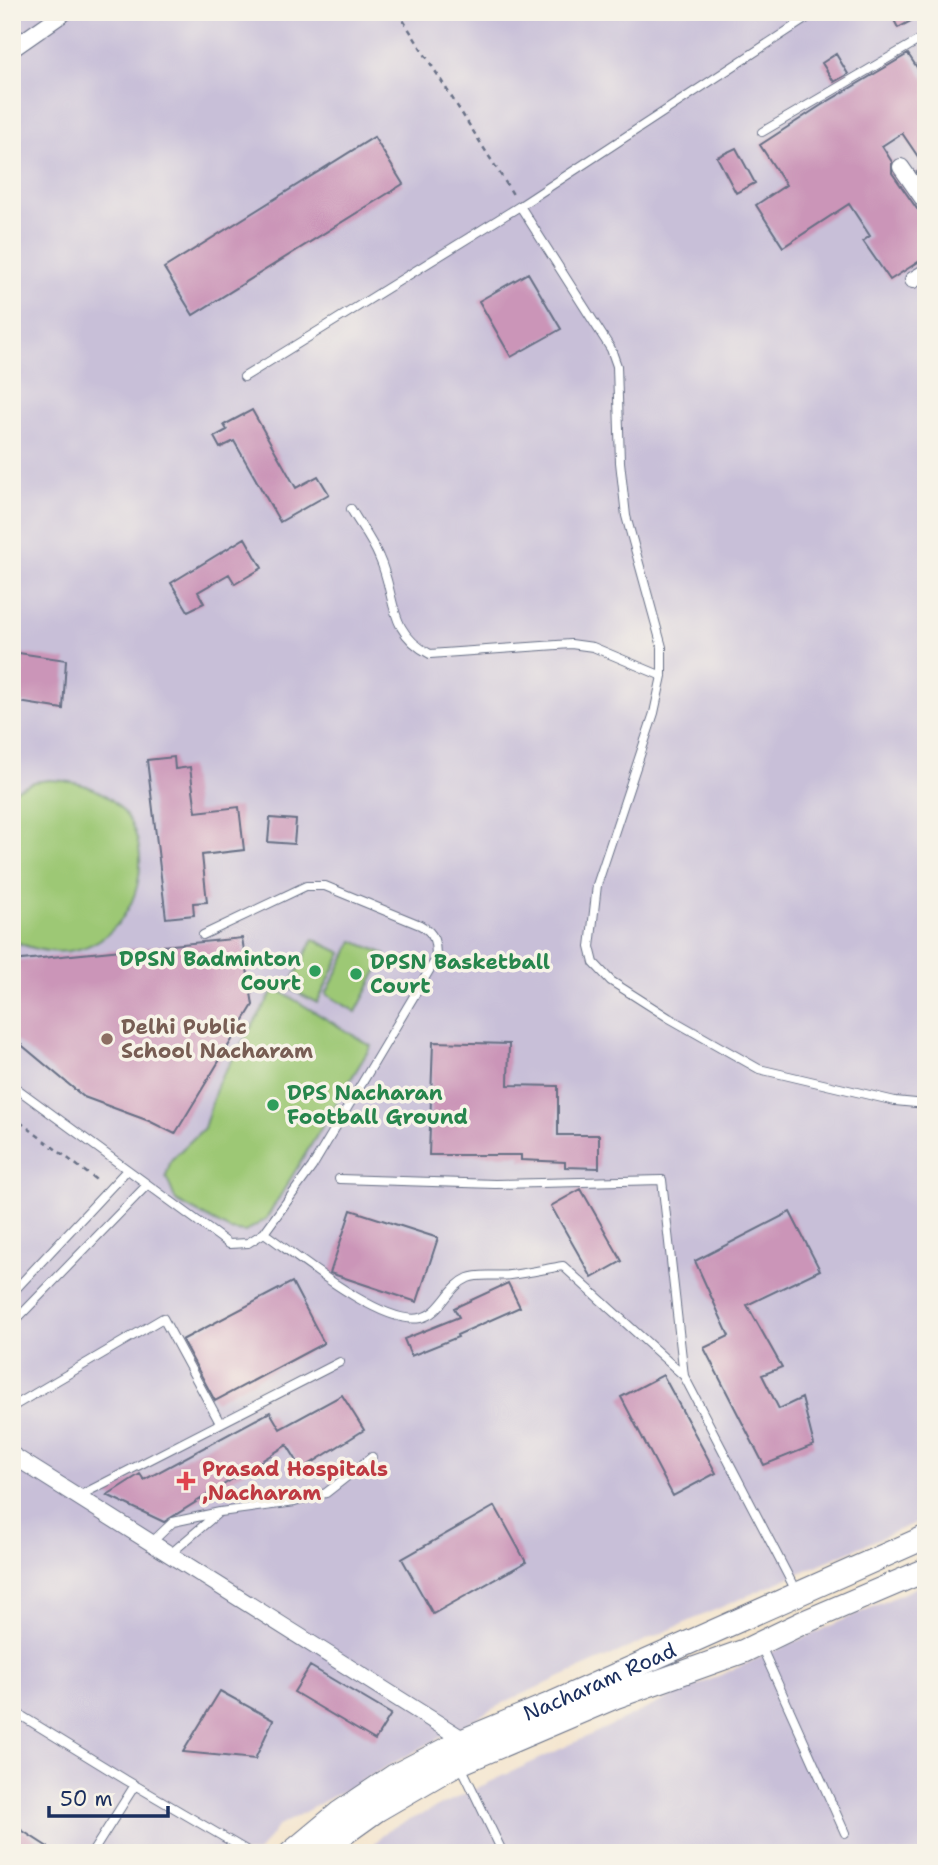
<svg xmlns="http://www.w3.org/2000/svg" width="938" height="1865" viewBox="0 0 938 1865" font-family="'Shantell Sans',sans-serif">
<rect width="100%" height="100%" fill="#f7f3e8"/>
<filter id="ink" filterUnits="userSpaceOnUse"><feTurbulence type="fractalNoise" baseFrequency=".0143" numOctaves="2"/><feDisplacementMap in="SourceGraphic" scale="14" xChannelSelector="R" yChannelSelector="G"/><feConvolveMatrix kernelMatrix="1 2 1 2 8 2 1 2 1" color-interpolation-filters="sRGB"/></filter>
<filter id="wash" filterUnits="userSpaceOnUse"><feTurbulence type="fractalNoise" baseFrequency=".00686" numOctaves="4" result="noise"/><feDisplacementMap in="SourceGraphic" scale="28" xChannelSelector="R" yChannelSelector="G"/><feGaussianBlur stdDeviation="1.57" result="paint"/><feColorMatrix in="noise" values="0 0 0 0 0 0 0 0 0 0 0 0 0 0 0 0 0 1.4 0 .05"/><feComposite in="paint" operator="in"/></filter>
<g filter="url(#wash)">
<rect width="100%" height="100%" fill="#f4e5ce"/>
<path fill="#c8bfd8" d="M12,12h914v1506l-415,181 -234,128 -19,26h-246z
M926,1583v270h-561l23,-23 277,-130z"/>
<path fill="#9dc875" stroke="#5c7c6a" stroke-width="2" d="M49,780c152,3 96,224 -37,160v-149l22,-9z
M313,939l29,14 -25,50 -28,-15z
M353,941l33,13 -30,58 -30,-18z
M275,988l96,58 -105,173 -21,13 -15,-2 -54,-29 -10,-25 5,-16 33,-32 14,-45z"/>
<g id="blocks">
<path fill="#cb95b8" d="M890,12h36v1l-28,15z
M836,54l12,20 -14,8 -12,-19z
M908,54l18,27v103l-9,-12 8,-5 -23,-34 -20,13 10,16v11l25,36 9,4v44l-36,23 -27,-39 7,-5 -21,-32 -66,43 -27,-42 30,-20 -26,-40 60,-39z
M374,137l29,47 -210,131 -29,-47z
M736,148l19,35 -19,10 -19,-36z
M528,273l33,56 -50,28 -32,-56z
M252,410l44,78 22,-12 11,18 -49,28 -46,-81 -14,7 -6,-11 13,-7 -3,-5z
M245,538l17,30 -27,16 -6,-10 -31,18 6,11 -16,8 -17,-28z
M12,652l54,8 -3,49 -51,-8z
M174,757l1,12 15,-2 6,45 43,-5 5,43 -42,5 5,47 -14,1 1,12 -28,3 -19,-158z
M270,818l26,2 -2,24 -26,-2z
M242,938l11,67 -78,129 -26,-13 -65,-24 -72,-60v-76z
M433,1042l76,2 -1,41 50,1v49h41v33l-34,-1v-5l-44,-2v-5h-92z
M581,1189l41,72 -30,17 -41,-72z
M351,1210l87,28 -21,64 -87,-29z
M790,1212l30,58 -73,35 35,62 -20,8 17,34 23,-11 12,47 -50,20 -60,-117 25,-12 -34,-75z
M292,1282l32,61 -109,58 -33,-61z
M508,1283l12,24 -63,28 1,2 -47,19 -7,-17 55,-22 -5,-9z
M663,1375l53,98 -43,23 -52,-99z
M342,1395l22,35 -62,39 -15,-24 -123,77 -57,-27 33,-21 4,6 126,-68 10,17z
M495,1506l31,56 -93,52 -31,-55z
M310,1666l81,48 -16,26 -81,-48z
M220,1691l53,29 -18,39 -72,-7z
M12,1824l45,29h-45z"/>
</g>
</g>
<g filter="url(#ink)">
<use href="#blocks" fill-opacity="0" stroke="#676f85" stroke-width="2"/>
<g fill="none" stroke-linecap="round" stroke-linejoin="round">
<defs>
<path id="lane" d="M762,132l164,-96
M520,206l91,143 6,17 3,96 6,54 36,131v29l-8,37 -57,172 -7,62 4,16 17,18 58,37 90,51 136,32 31,3
M244,377l276,-171 296,-194
M351,509c9,16 21,31 28,48 18,39 7,74 51,97l141,-10 22,3 69,29
M12,1085l217,159 19,-1 16,-10 48,-66 124,-208c0,-17 -1,-26 -16,-34l-95,-39h-19l-103,49
M339,1179l156,5 167,-4 22,196 112,215
M264,1233c32,22 117,93 156,85 22,-4 27,-31 48,-40 11,-5 30,-1 42,-3 18,-2 35,-6 53,-9l120,109
M12,1293l115,-123
M12,1324l135,-139
M12,1407l151,-89 57,105
M79,1496l261,-134
M151,1543l22,-21 47,-10 75,-10 31,-9 46,-36
M169,1555l48,-41
M761,1646l84,187
M12,1710l114,70 125,73
M461,1766l40,83 -1,4
M92,1853l43,-68"/>
<path id="street" d="M12,49l53,-37
M901,167l25,36
M913,280l13,-8
M12,1455l452,285 3,6"/>
<g id="secondary">
<path id="s1" d="M291,1853l48,-40 55,-37 70,-36 89,-37 373,-166"/>
<path d="M317,1853l60,-43 74,-43 164,-70 129,-46 58,-28 124,-53"/>
</g>
</defs>
<use href="#lane" stroke="#676f85" stroke-width="10"/>
<use href="#street" stroke="#676f85" stroke-width="18"/>
<use href="#secondary" stroke="#676f85" stroke-width="25"/>
<path stroke="#676f85" stroke-width="2.5" stroke-dasharray="5 5" stroke-linecap="butt" d="M398,12l116,184
M12,1116l87,66"/>
<use href="#lane" stroke="#fff" stroke-width="8"/>
<use href="#street" stroke="#fff" stroke-width="16"/>
<use href="#secondary" stroke="#fff" stroke-width="23"/>
</g>
</g>
<g fill="#2e9e5b" stroke="#f7f3e8" stroke-width="2.5">
<circle cx="315" cy="971" r="7"/>
<circle cx="356" cy="974" r="7"/>
<circle cx="273" cy="1105" r="7"/>
</g>
<circle fill="#8d6e63" stroke="#f7f3e8" stroke-width="2.5" cx="107" cy="1039" r="7"/>
<path fill="#e0444e" stroke="#f7f3e8" stroke-width="2.5" d="M182.5 1470.5h7v7h7v7h-7v7h-7v-7h-7v-7h7z"/>
<g text-anchor="middle" stroke-width="7" stroke-linejoin="round" paint-order="stroke">
<g font-size="21" font-weight="bold" fill="#27864d" stroke="#f7f3e8" text-anchor="start">
<text x="301" y="966" text-anchor="end">DPSN Badminton<tspan x="301" dy="24">Court</tspan></text>
<text x="370" y="969">DPSN Basketball<tspan x="370" dy="24">Court</tspan></text>
<text x="287" y="1100">DPS Nacharan<tspan x="287" dy="24">Football Ground</tspan></text>
</g>
<g font-size="21" font-weight="bold" fill="#785e54" stroke="#f7f3e8" text-anchor="start">
<text x="121" y="1034">Delhi Public<tspan x="121" dy="24">School Nacharam</tspan></text>
</g>
<g font-size="21" font-weight="bold" fill="#be3a42" stroke="#f7f3e8" text-anchor="start">
<text x="202" y="1476">Prasad Hospitals<tspan x="202" dy="24">,Nacharam</tspan></text>
</g>
<g font-size="21" fill="#1b2f5e" stroke="#f7f3e8">
<text dy="7" stroke="none"><textPath href="#s1" startOffset="355">Nacharam Road</textPath></text>
</g>
</g>
<rect width="938" height="1865" fill="none" stroke="#f7f3e8" stroke-width="42"/>
<path d="M49 1806v10h119v-10" fill="none" stroke="#1b2f5e" stroke-width="3.5"/>
<text x="60" y="1806" font-size="21" fill="#1b2f5e" stroke="#f7f3e8" stroke-width="5" paint-order="stroke">50 m</text>
</svg>
